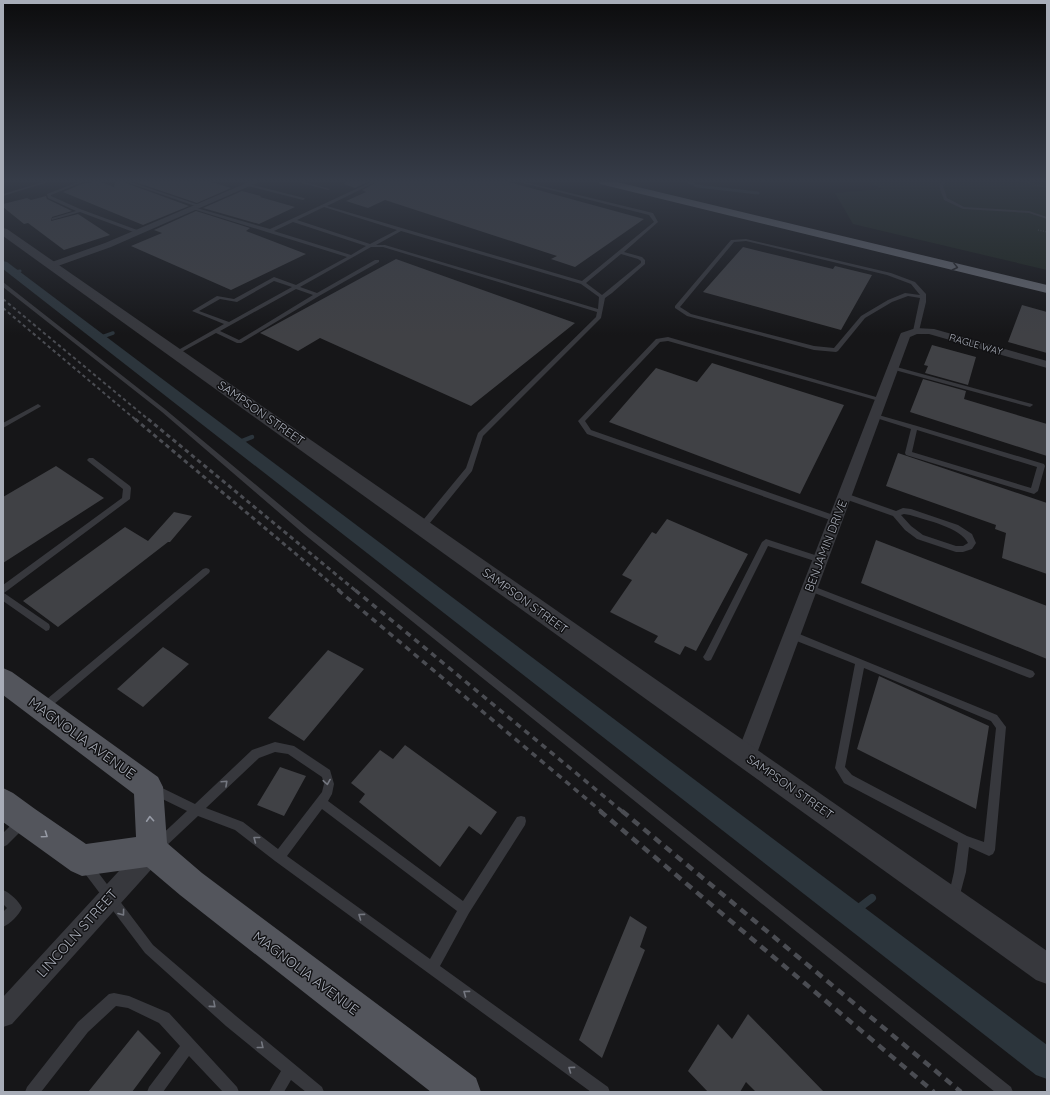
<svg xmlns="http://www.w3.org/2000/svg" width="1050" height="1095" viewBox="0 0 1050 1095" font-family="Quicksand,sans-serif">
<rect width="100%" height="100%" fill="#161618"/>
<path fill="#1e261f" d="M868,182h179v88l-194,-46 -18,-31 47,-4z"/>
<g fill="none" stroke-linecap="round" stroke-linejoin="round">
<path stroke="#2c353c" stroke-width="3" d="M689,182l8,4 61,7
M13,272l7,-1"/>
<path stroke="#2c353c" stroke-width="3.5" d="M99,338l14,-5"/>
<path stroke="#2c353c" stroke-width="4.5" d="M237,443l15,-6"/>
<path stroke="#2c353c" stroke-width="8" d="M851,914l21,-16"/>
<path fill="#2c353c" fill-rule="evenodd" d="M3,261l4,1 1040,783v34l-11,-4 -1033,-806z"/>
</g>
<path fill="#404145" d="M93,182h8l13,5 1,-5h10l1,1 63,23 -46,19 -80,-33 18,-8z
M135,182h76l20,6 -34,15z
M345,182h23l-13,6 -11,-4z
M377,182h132l135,37 -69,48 -24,-8 6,-3 -172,-56 -17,8 -22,-7 20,-9 -4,-2z
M242,191l19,5 -1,1 35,10 -36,17 -56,-16z
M46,196l1,3 25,12 -20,6 -1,4 27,-7 32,21 -46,15 -36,-27 -4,1 -21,-17v-3l24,-6 4,2z
M196,211l54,17 -4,3 60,23 -75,36 -100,-44 31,-13 -8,-3z
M743,247l90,22 2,-3 37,9 -31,55 -138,-38z
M396,259l179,64 -104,83 -151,-68 -22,13 -38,-18z
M1022,305l25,7v41l-39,-11z
M932,345l44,12 -8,28 -43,-12 3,-7 -4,-1z
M712,363l132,42 -44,89 -191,-72 47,-54 41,14z
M923,379l43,12 -2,8 83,25v32l-137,-44z
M898,453l149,50v71l-45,-16 4,-25 -11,-4 1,-4 -110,-39z
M56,466l48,32 -101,65v-66z
M174,512l18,4 -22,26h-2l-110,85 -35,-26 102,-74 23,14z
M667,519l81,35 -52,97 -11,-5 -5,9 -26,-13 4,-6 -48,-24 22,-32 -10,-5 30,-43 4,2z
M876,540l171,66v53l-186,-76z
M163,647l26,17 -46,43 -26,-18z
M328,650l36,19 -60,72 -36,-23z
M879,676l110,50 -13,83 -119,-60z
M405,745l92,67 -16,23 -12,-9 -29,41 -81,-65 6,-8 -14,-11 29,-33 13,9z
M280,767l26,9 -22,40 -27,-11z
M630,916l17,11 -7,20 5,3 -43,108 -23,-18z
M748,1014l76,78h-68l-10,-10 -6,10h-32l-20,-21 30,-47 14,15z
M138,1030l23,23 -29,39h-44z"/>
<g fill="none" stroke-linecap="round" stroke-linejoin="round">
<path stroke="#3d3f44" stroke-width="1.5" stroke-dasharray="1 1.5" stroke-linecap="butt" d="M1028,182l5,3 14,2
M1038,230l9,2"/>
<path fill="#37383d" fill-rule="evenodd" d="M43,182h5l-45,14v-2z
M78,182h5l-32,13v1l29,13 60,22v2h-4l-56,-21 -28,8v-2l24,-7 -28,-13 -1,-4z
M126,182h5l71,24 -4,1z
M298,182h6l26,7 -2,1z
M371,182h5l-49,24 255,75 72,-59 -5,-7 -130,-33h6l128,31 5,9 -34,30 18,5 3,3v4l-33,29 -7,5 -4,20 -118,118 -11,35 -47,58 -3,1 -4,-3 1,-2 47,-57 12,-35 118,-116 1,-5 -214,-65h-12l-71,40 17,6 58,-33h4v2l-60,34 -78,47h-4l-21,-10 -38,21h-4l-1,-1 51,-29 -32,-13 25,-15 17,3 40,-22 22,8 51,-28 -154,-48v-2l77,22zM324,207l73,23 -27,14 -73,-24zM293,222l73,24 -15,9 -77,-24zM401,231l180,53 18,13 -1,12 -213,-64h-9zM621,254l17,5 3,2v2l-39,32 -16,-12zM274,281l18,6 -63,35 -30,-11 21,-12 17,3zM296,289l17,6 -74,45 -19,-9z
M942,182h4l-3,4 4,12 17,9 65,4 18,6v2l-18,-6 -66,-4 -19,-9 -5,-14z
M249,184l55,14 1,1 -2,1 -55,-14z
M746,239l145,34 24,9 11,12v8l-7,29 -3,2 -3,-2 7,-33 -12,-2 -16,6 -27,16 -27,33 -2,1 -22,-2 -127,-34 -12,-8v-2l56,-66zM746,241l141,34 24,9 9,11 -15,-2 -17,7 -27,16 -27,32 -20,-2 -123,-32 -11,-7 54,-65z
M3,282l163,128 144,120 701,557 2,5h-18l-691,-558 -142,-122 -159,-125z
M668,337l215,62 1,1 -1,1h-4l-211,-60 -8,1 -75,79 6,9 248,87 1,2 -1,2h-6l-246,-87 -9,-13 1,-1 77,-81z
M893,366l139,38 1,1 -3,2 -139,-38 -1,-1z
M38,404l3,2 -1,1 -37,21v-5z
M875,414l42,12 127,38 1,2 -7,25 -4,3 -128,-39 -1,-2 6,-24 -38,-12v-2zM917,430l120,37 -6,21 -119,-36z
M89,458h4l37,28 1,2 -1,11 -126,94 45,31 1,3 -1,3 -3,1 -43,-30v-16l119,-87 1,-9 -34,-27 -2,-2z
M845,493l51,18 7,-3 8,1 47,16 14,9 4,9 -4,6 -9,3h-7l-39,-13 -12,-9 -12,-14 -51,-18 -1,-2zM904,514l6,1c16,5 51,13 58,28l-5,3h-7l-33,-11 -12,-9 -10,-11z
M766,539l58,19 1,2 -1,2 -3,1 -53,-17 -57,114 -3,1 -3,-1 -2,-3 2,-3 57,-112z
M206,568l3,1 1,2 -1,2 -162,137 -3,1 -3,-1 -2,-3 2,-3 162,-135z
M810,585l223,86 2,3 -2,3 -3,1 -3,-1 -220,-87 -1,-2 1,-2z
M792,631l205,84 9,12 -11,123 -2,4 -4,2 -20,-9 -3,25 -8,30 -4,2 -4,-2 -2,-4 6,-26 4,-29 -114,-60 -9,-15 20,-104 -66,-26 -1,-3 1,-3zM864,668l127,53 5,7 -12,114 -17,-6 -115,-61 -7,-8z
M275,742l19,4 36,24 4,14 -2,10 -4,7 135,100 54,-84 4,-1 4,1 1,4 -1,4 -56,88 -29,53 168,121 2,5h-19l-316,-231 -40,-31 -37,-14 -34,32 -4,2 -4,-2 -2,-4 2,-4 31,-29 -37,-18 -1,-4 1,-4 4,-1 41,20 57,-54zM275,752l13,2 34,23 2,7 -2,8 -44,57 -35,-27 -37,-14 53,-50zM322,809l135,102 -27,48 -143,-103z
M21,817l4,2 2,4 -2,4 -18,18 -4,2v-14l14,-14z
M87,861l4,2 62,82 83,71 86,71 2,5h-18l-15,-12 -7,12h-15l12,-21 -55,-45 -81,-73 -62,-82 -2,-4 2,-4z
M3,890c7,3 16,11 19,18 -3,7 -12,16 -19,19v-15l4,-4 -4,-4z
M114,993l15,3 40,17 68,74 2,5h-16l-34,-36 -26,36h-16l2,-5 31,-41 -21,-23 -31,-15 -12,-2 -28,26 -47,60h-16l2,-5 51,-65 31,-28z"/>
<path fill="#37383d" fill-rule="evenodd" d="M249,182h10l-148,65 -56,20h-6l-2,-2 2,-2 56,-20z
M916,328l18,1 113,32v7l-118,-34h-12l-7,3 -154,419 -3,7 -7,2 -7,-2 -3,-7 164,-421 1,-2z
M149,844l8,3 3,8 -3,8 -145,161 -9,3v-30l138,-150z"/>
<path fill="#37383d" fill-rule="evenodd" d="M3,228l4,1 1040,722v33l-11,-4 -1033,-744z"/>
<path fill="#53555c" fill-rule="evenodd" d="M3,668l9,4 146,105 5,10 4,56 35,30 274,205 5,14h-50l-251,-197 -33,-28 -65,9 -11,-5 -68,-49v-34l10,5 22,16 51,35 50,-7 -2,-43 -131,-99z"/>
<path fill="#63666e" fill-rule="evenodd" d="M599,182h18l430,103v8l-447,-109z"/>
<path stroke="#4a4c52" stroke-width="2" stroke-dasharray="3.5 3" stroke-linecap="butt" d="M3,299l146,121
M3,308l133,112"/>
<path stroke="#4a4c52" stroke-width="3" stroke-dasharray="4.5 3.5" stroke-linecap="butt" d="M135,419l205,172
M148,419l208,172"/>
<path stroke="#4a4c52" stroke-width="3.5" stroke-dasharray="6 5" stroke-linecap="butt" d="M338,590l264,222
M355,590l268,222"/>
<path stroke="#4a4c52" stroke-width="4.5" stroke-dasharray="8 6" stroke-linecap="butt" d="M600,811l334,281
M622,811l339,281"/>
</g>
<defs><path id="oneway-chevron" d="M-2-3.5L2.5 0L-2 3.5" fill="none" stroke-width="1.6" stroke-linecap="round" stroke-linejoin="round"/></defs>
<use stroke="#26262a" href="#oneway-chevron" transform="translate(955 267) rotate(14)"/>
<g stroke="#757881">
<use href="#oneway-chevron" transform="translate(327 782) rotate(81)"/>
<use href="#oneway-chevron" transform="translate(225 783) rotate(-43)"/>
<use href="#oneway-chevron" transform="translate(256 839) rotate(-142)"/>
<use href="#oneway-chevron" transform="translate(122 913) rotate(53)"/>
<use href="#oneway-chevron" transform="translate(361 916) rotate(-144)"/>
<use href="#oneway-chevron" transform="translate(466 993) rotate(-144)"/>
<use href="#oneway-chevron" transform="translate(213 1005) rotate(41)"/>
<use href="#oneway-chevron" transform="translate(261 1046) rotate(39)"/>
<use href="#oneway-chevron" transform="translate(571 1069) rotate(-144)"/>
</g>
<g stroke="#979ba6">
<use href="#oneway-chevron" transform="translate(150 819) rotate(-94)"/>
<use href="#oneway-chevron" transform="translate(45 835) rotate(35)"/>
</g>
<linearGradient id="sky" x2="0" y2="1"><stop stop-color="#0c0c0d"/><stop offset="0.54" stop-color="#363c48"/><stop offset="1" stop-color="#363c48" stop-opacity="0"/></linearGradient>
<rect width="1050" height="335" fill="url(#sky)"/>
<g text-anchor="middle" stroke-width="3" stroke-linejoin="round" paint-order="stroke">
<g font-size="10" fill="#a8adb8" stroke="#111113">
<text transform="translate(976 344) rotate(16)" y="4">RAGLE WAY</text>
</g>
<g font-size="12" fill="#a8adb8" stroke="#111113">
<text transform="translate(261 413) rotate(35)" y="4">SAMPSON STREET</text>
<text transform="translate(826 546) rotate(-69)" y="4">BENJAMIN DRIVE</text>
<text transform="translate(525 601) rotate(36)" y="4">SAMPSON STREET</text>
<text transform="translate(790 787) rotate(35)" y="4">SAMPSON STREET</text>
</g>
<g font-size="14" fill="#a8adb8" stroke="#111113">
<text transform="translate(82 738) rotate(36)" y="5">MAGNOLIA AVENUE</text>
<text transform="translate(77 933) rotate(-48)" y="5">LINCOLN STREET</text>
<text transform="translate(306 973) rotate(37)" y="5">MAGNOLIA AVENUE</text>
</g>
</g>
<rect width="1050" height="1095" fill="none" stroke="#a8adb8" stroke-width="8"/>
</svg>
